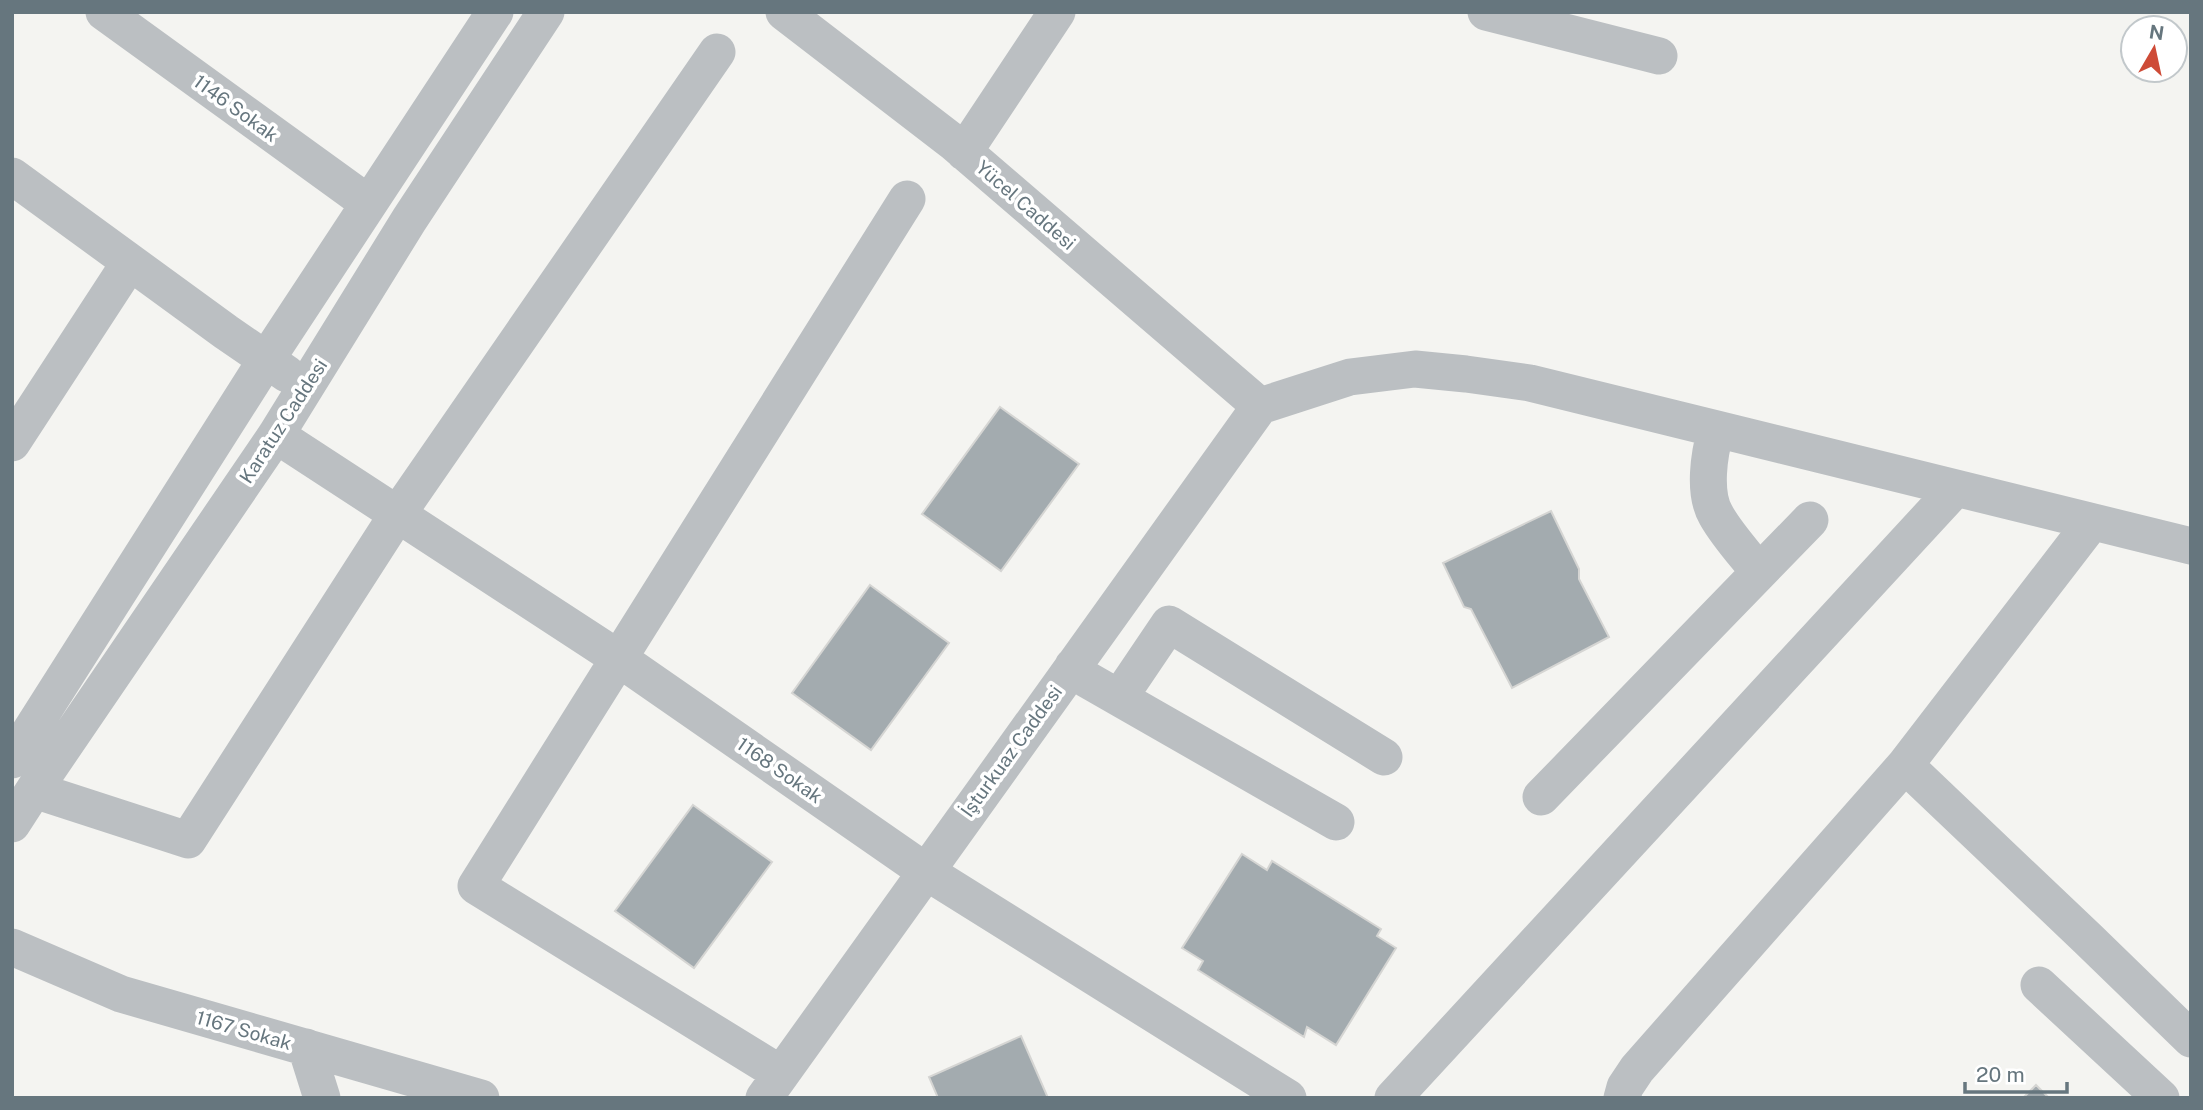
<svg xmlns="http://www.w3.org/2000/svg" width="2203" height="1110" viewBox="0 0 2203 1110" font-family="'Public Sans',sans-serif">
<rect width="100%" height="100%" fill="#f4f4f1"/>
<path fill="#a3abaf" stroke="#d5d5d3" stroke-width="2" d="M1000,407l79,57 -78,107 -79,-57z
M1551,511l28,58v10l30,58 -97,51 -41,-79 -7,-2 -21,-44z
M870,585l79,58 -78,107 -79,-57z
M693,805l79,57 -78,106 -79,-57z
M1242,854l25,16 5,-9 109,68 -4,7 19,12 -60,97 -29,-18 -3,10 -106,-67 5,-9 -21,-13z
M1021,1036l27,62h-110l-9,-21z
M2036,1085l13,13h-26z"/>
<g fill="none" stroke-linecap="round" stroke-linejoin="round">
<path stroke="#bbbfc2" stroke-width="37" d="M104,12l264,191
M784,12l169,130 307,264
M1486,12l173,44
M964,152l93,-140
M12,176l214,156 61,42
M1260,406l90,-29 65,-8 51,5 64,9 661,163
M1716,430c-7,24 -13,63 0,85 11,20 29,39 43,57
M276,435l342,223 307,213 363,227
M12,443l118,-181
M1073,666l13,13 250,143
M1119,698l50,-74 215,133
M12,760l254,-400 229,-348
M1905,765l187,-243
M34,790l154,50 209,-325 320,-463
M1541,797l269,-277
M12,824l22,-34 242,-355 133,-215 137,-208
M12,947l109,47 360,104
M2039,985l122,113
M306,1047l16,51
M781,1074l-305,-188 431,-687
M764,1098l496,-692
M1393,1098l562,-609
M1622,1098l3,-11 12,-18 268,-304 183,174 103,100"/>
</g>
<g text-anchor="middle" stroke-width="7" stroke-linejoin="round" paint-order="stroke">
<g font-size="19" fill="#66767e" stroke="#fff">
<text transform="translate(236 108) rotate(36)" y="7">1146 Sokak</text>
<text transform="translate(1026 205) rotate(41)" y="7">Yücel Caddesi</text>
<text transform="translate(283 421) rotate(-57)" y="7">Karatuz Caddesi</text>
<text transform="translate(1011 751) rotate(-54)" y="7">İşturkuaz Caddesi</text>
<text transform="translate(780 770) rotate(35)" y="7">1168 Sokak</text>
<text transform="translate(244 1030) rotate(16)" y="7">1167 Sokak</text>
</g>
</g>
<rect width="2203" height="1110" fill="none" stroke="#66767e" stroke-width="28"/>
<g transform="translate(2154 49) rotate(9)"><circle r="33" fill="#ffffff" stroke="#c2c8cb" stroke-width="2"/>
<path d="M0-5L12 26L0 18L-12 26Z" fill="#ce4b37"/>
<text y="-10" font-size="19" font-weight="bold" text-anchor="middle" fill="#66767e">N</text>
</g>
<path d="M1965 1082v10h102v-10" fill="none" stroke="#66767e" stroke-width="3.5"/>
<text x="1976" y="1082" font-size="21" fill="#66767e" stroke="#ffffff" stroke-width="5" paint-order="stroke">20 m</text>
</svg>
